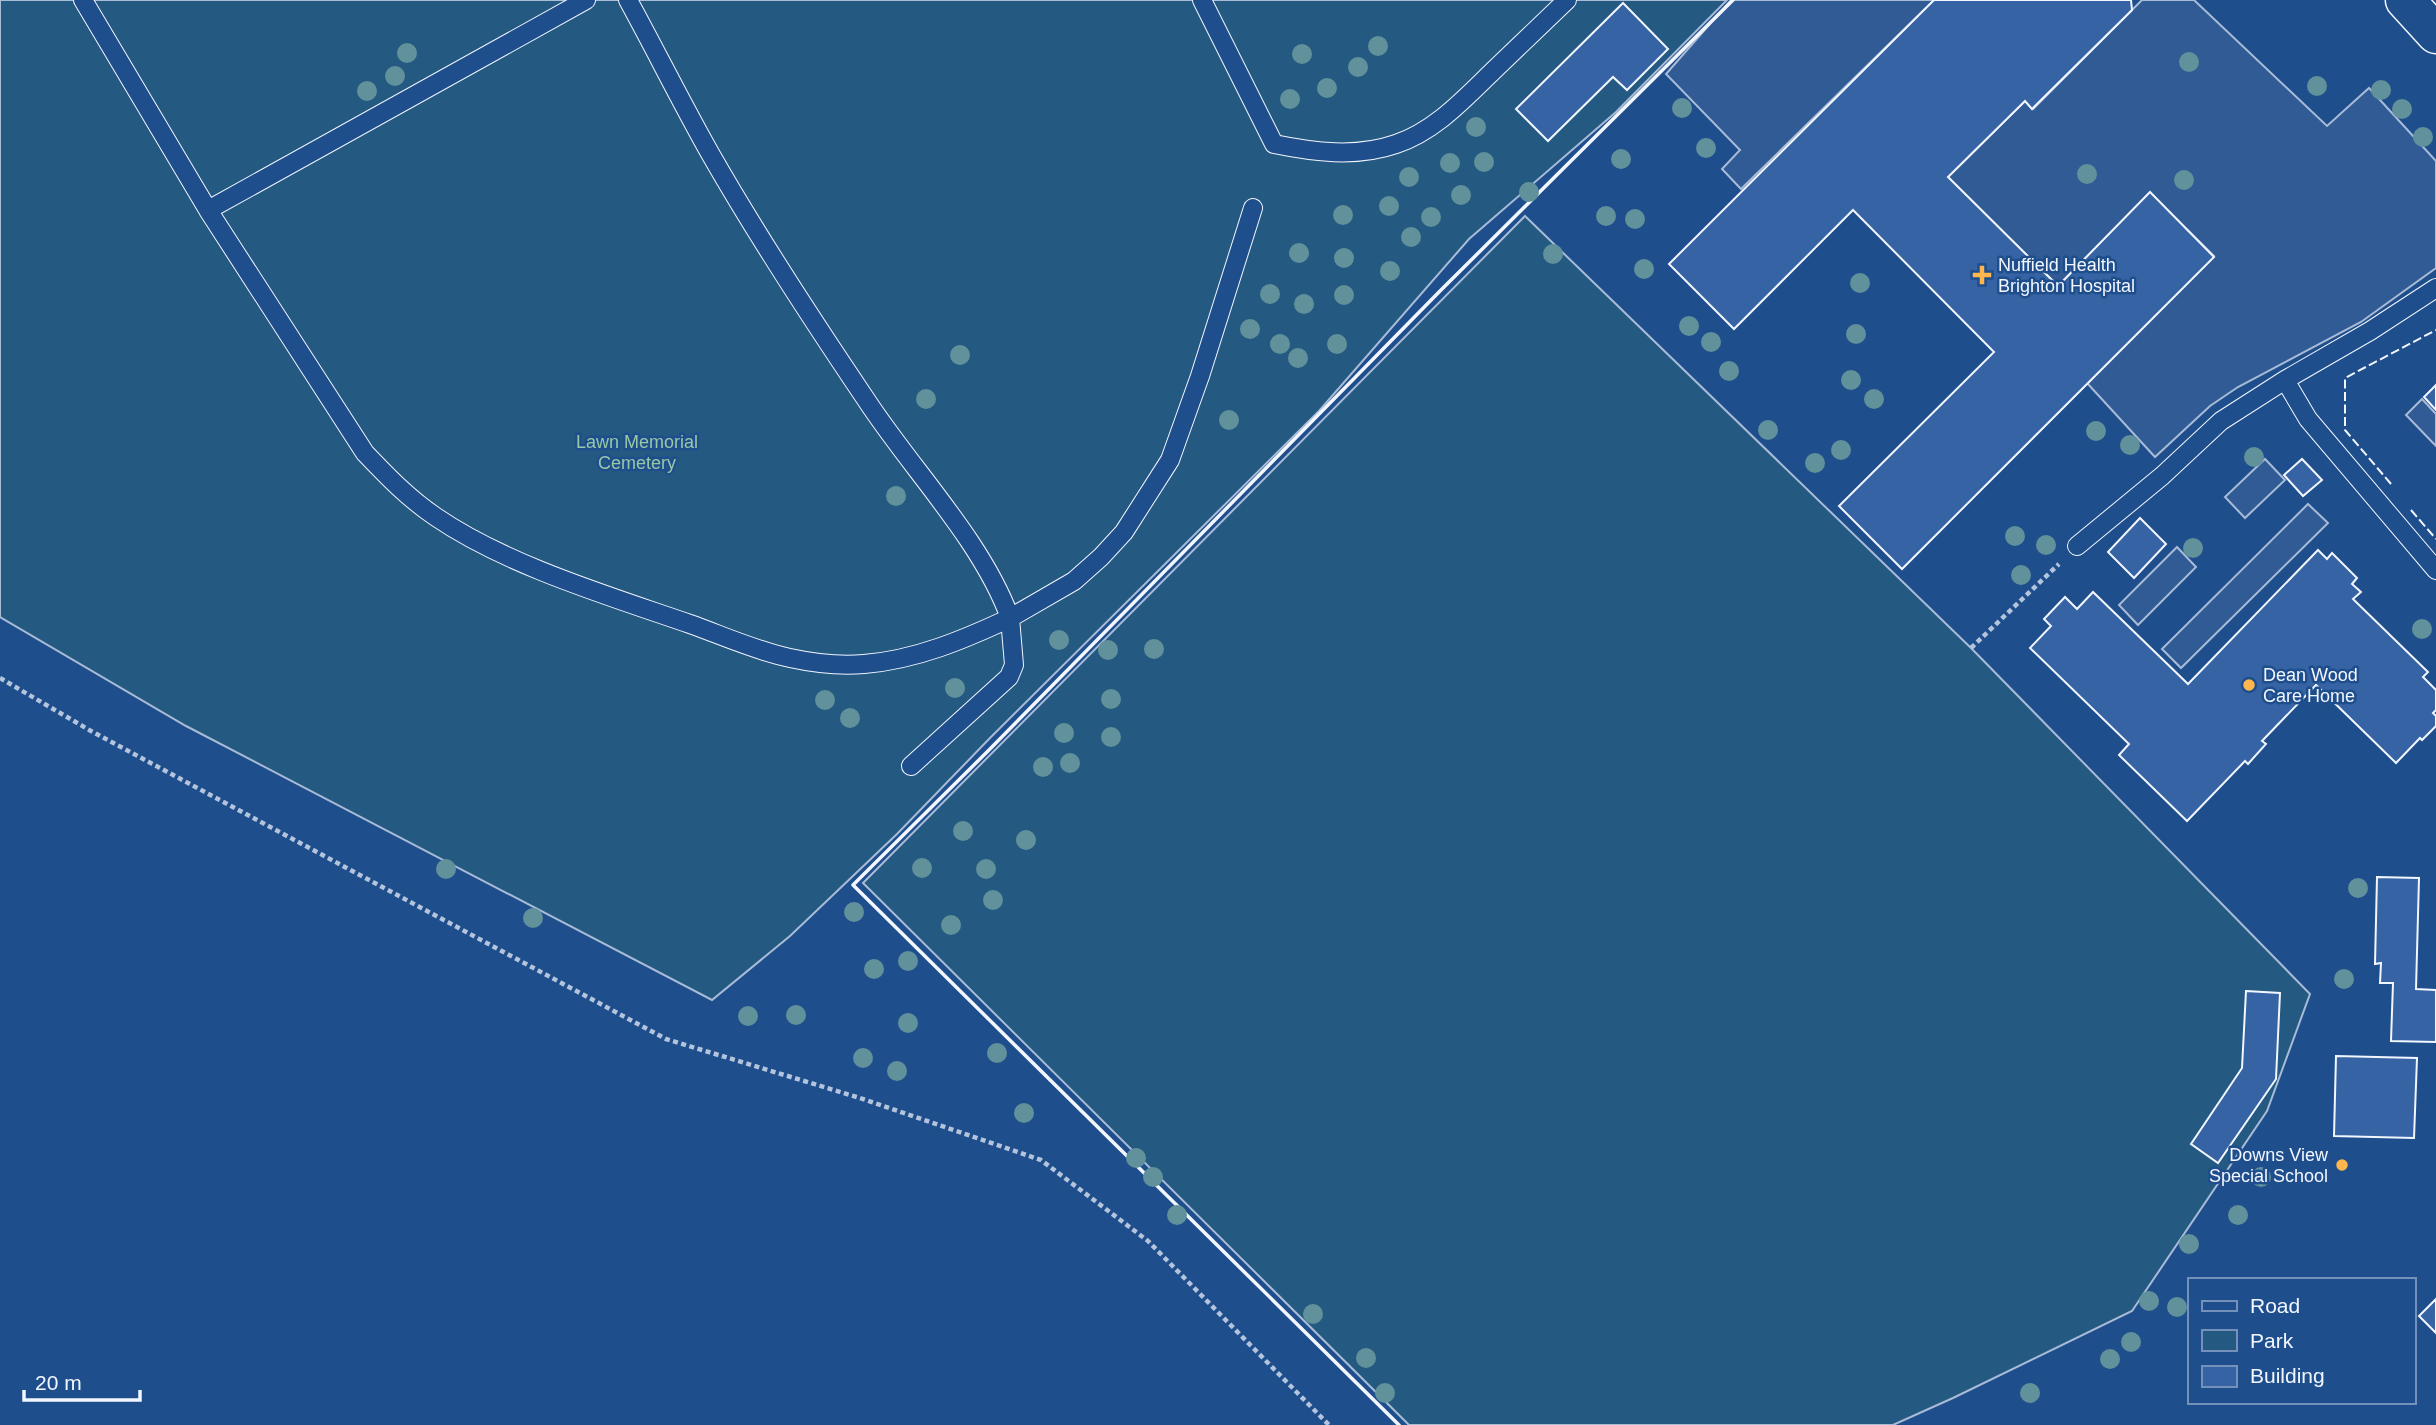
<svg xmlns="http://www.w3.org/2000/svg" width="2436" height="1425" viewBox="0 0 2436 1425" font-family="Arial,sans-serif">
<rect width="100%" height="100%" fill="#1f4e8c"/>
<path fill="#245a82" stroke="#a8bbd7" stroke-width="2" d="M0,0h1727l-111,112 -147,127 -150,172 -329,327 -93,96 -107,102 -78,64 -526,-274 -186,-109z
M1525,216l446,432 339,346 -43,117 -135,200 -179,87 -60,27h-484l-546,-542z"/>
<path fill="#305b95" stroke="#a8bbd7" stroke-width="2" d="M1731,0h203l-193,189 -19,-20 18,-19 -74,-76z
M2142,0h52l133,126 42,-38 67,73v107l-75,54 -123,65 -28,19 -55,51 -68,-74 127,-127 -64,-63 -92,93 -110,-109 77,-76 8,8z
M2422,399l14,15v32l-30,-31z
M2265,459l20,21 -40,38 -20,-21z
M2308,504l20,19 -147,145 -19,-19z
M2177,547l19,20 -58,58 -19,-20z"/>
<path fill="#3563a3" stroke="#f2f6ff" stroke-width="2" d="M1934,0h197l1,10 -100,99 -7,-8 -77,76 110,109 92,-94 64,65 -312,312 -63,-63 155,-154 -141,-142 -119,119 -65,-65z
M1623,3l45,46 -41,41 -14,-13 -65,64 -32,-32z
M2436,385v25l-12,-13z
M2302,459l20,21 -19,16 -19,-21z
M2140,518l26,26 -32,34 -26,-26z
M2318,550l9,9 5,-6 25,25 -5,6 9,8 -8,7 75,73 -5,5 13,13v20l-3,3 3,3v10l-14,14 -2,-2 -24,25 -80,-78 -54,56 4,3 -18,20 -3,-3 -58,60 -68,-66 10,-11 -99,-96 21,-22 -7,-7 21,-22 12,12 16,-17 95,92z
M2377,877l42,1 -3,111 20,1v52l-45,-1 2,-58h-13l1,-20 -6,1z
M2246,991l34,2 -4,86 -58,84 -27,-19 51,-76z
M2336,1056l81,2 -3,80 -80,-2z
M2436,1299v34l-17,-17z"/>
<g fill="none" stroke-linecap="round" stroke-linejoin="round">
<defs>
<path id="lane" d="M83,0l125,210 157,243c22,23 44,46 71,64 70,48 173,79 254,107 31,11 69,28 100,34 23,5 51,8 74,6 52,-4 101,-25 146,-46l4,47 -5,12 -98,89
M628,0c28,51 54,104 83,155 48,84 102,166 156,246 46,70 115,140 143,217l64,-37 27,-24 23,-25 46,-72 30,-84 53,-168
M1202,0l72,144c39,8 82,14 122,0 39,-13 68,-45 97,-73 25,-24 49,-47 74,-71
M208,210l378,-210
M2436,288l-66,43 -85,49 23,39 128,151
M2077,546l85,-70 59,-55 64,-41"/>
<path id="secondary" d="M2405,0l31,34"/>
</defs>
<use href="#lane" stroke="#f2f6ff" stroke-width="20"/>
<use href="#secondary" stroke="#f2f6ff" stroke-width="41"/>
<path stroke="#b3c4dc" stroke-width="4.5" stroke-dasharray="5 3.5" stroke-linecap="butt" d="M1971,648l88,-84
M0,678l91,53 575,308 194,59 181,62 107,81 181,184"/>
<use href="#lane" stroke="#1f4e8c" stroke-width="18"/>
<use href="#secondary" stroke="#1f4e8c" stroke-width="38"/>
<path stroke="#f2f6ff" stroke-width="2" stroke-dasharray="9 3.5" stroke-linecap="butt" d="M2391,484l-46,-54v-52l91,-48
M2411,510l25,29"/>
<path stroke="#f2f6ff" stroke-width="3.5" d="M1399,1425l-546,-540 136,-135 452,-460 292,-290"/>
</g>
<g fill="#61919a">
<circle cx="1378" cy="46" r="10"/>
<circle cx="407" cy="53" r="10"/>
<circle cx="1302" cy="54" r="10"/>
<circle cx="2189" cy="62" r="10"/>
<circle cx="1358" cy="67" r="10"/>
<circle cx="395" cy="76" r="10"/>
<circle cx="2317" cy="86" r="10"/>
<circle cx="1327" cy="88" r="10"/>
<circle cx="2381" cy="90" r="10"/>
<circle cx="367" cy="91" r="10"/>
<circle cx="1290" cy="99" r="10"/>
<circle cx="1682" cy="108" r="10"/>
<circle cx="2402" cy="109" r="10"/>
<circle cx="1476" cy="127" r="10"/>
<circle cx="2423" cy="137" r="10"/>
<circle cx="1706" cy="148" r="10"/>
<circle cx="1621" cy="159" r="10"/>
<circle cx="1484" cy="162" r="10"/>
<circle cx="1450" cy="163" r="10"/>
<circle cx="2087" cy="174" r="10"/>
<circle cx="1409" cy="177" r="10"/>
<circle cx="2184" cy="180" r="10"/>
<circle cx="1529" cy="192" r="10"/>
<circle cx="1461" cy="195" r="10"/>
<circle cx="1389" cy="206" r="10"/>
<circle cx="1343" cy="215" r="10"/>
<circle cx="1606" cy="216" r="10"/>
<circle cx="1431" cy="217" r="10"/>
<circle cx="1635" cy="219" r="10"/>
<circle cx="1411" cy="237" r="10"/>
<circle cx="1299" cy="253" r="10"/>
<circle cx="1553" cy="254" r="10"/>
<circle cx="1344" cy="258" r="10"/>
<circle cx="1644" cy="269" r="10"/>
<circle cx="1390" cy="271" r="10"/>
<circle cx="1860" cy="283" r="10"/>
<circle cx="1270" cy="294" r="10"/>
<circle cx="1344" cy="295" r="10"/>
<circle cx="1304" cy="304" r="10"/>
<circle cx="1689" cy="326" r="10"/>
<circle cx="1250" cy="329" r="10"/>
<circle cx="1856" cy="334" r="10"/>
<circle cx="1711" cy="342" r="10"/>
<circle cx="1280" cy="344" r="10"/>
<circle cx="1337" cy="344" r="10"/>
<circle cx="960" cy="355" r="10"/>
<circle cx="1298" cy="358" r="10"/>
<circle cx="1729" cy="371" r="10"/>
<circle cx="1851" cy="380" r="10"/>
<circle cx="926" cy="399" r="10"/>
<circle cx="1874" cy="399" r="10"/>
<circle cx="1229" cy="420" r="10"/>
<circle cx="1768" cy="430" r="10"/>
<circle cx="2096" cy="431" r="10"/>
<circle cx="2130" cy="445" r="10"/>
<circle cx="1841" cy="450" r="10"/>
<circle cx="2254" cy="457" r="10"/>
<circle cx="1815" cy="463" r="10"/>
<circle cx="896" cy="496" r="10"/>
<circle cx="2015" cy="536" r="10"/>
<circle cx="2046" cy="545" r="10"/>
<circle cx="2193" cy="548" r="10"/>
<circle cx="2021" cy="575" r="10"/>
<circle cx="2422" cy="629" r="10"/>
<circle cx="1059" cy="640" r="10"/>
<circle cx="1154" cy="649" r="10"/>
<circle cx="1108" cy="650" r="10"/>
<circle cx="955" cy="688" r="10"/>
<circle cx="1111" cy="699" r="10"/>
<circle cx="825" cy="700" r="10"/>
<circle cx="850" cy="718" r="10"/>
<circle cx="1064" cy="733" r="10"/>
<circle cx="1111" cy="737" r="10"/>
<circle cx="1070" cy="763" r="10"/>
<circle cx="1043" cy="767" r="10"/>
<circle cx="963" cy="831" r="10"/>
<circle cx="1026" cy="840" r="10"/>
<circle cx="922" cy="868" r="10"/>
<circle cx="446" cy="869" r="10"/>
<circle cx="986" cy="869" r="10"/>
<circle cx="2358" cy="888" r="10"/>
<circle cx="993" cy="900" r="10"/>
<circle cx="854" cy="912" r="10"/>
<circle cx="533" cy="918" r="10"/>
<circle cx="951" cy="925" r="10"/>
<circle cx="908" cy="961" r="10"/>
<circle cx="874" cy="969" r="10"/>
<circle cx="2344" cy="979" r="10"/>
<circle cx="796" cy="1015" r="10"/>
<circle cx="748" cy="1016" r="10"/>
<circle cx="908" cy="1023" r="10"/>
<circle cx="997" cy="1053" r="10"/>
<circle cx="863" cy="1058" r="10"/>
<circle cx="897" cy="1071" r="10"/>
<circle cx="1024" cy="1113" r="10"/>
<circle cx="1136" cy="1158" r="10"/>
<circle cx="1153" cy="1177" r="10"/>
<circle cx="2261" cy="1177" r="10"/>
<circle cx="1177" cy="1215" r="10"/>
<circle cx="2238" cy="1215" r="10"/>
<circle cx="2189" cy="1244" r="10"/>
<circle cx="2149" cy="1301" r="10"/>
<circle cx="2177" cy="1307" r="10"/>
<circle cx="1313" cy="1314" r="10"/>
<circle cx="2131" cy="1342" r="10"/>
<circle cx="1366" cy="1358" r="10"/>
<circle cx="2110" cy="1359" r="10"/>
<circle cx="1385" cy="1393" r="10"/>
<circle cx="2030" cy="1393" r="10"/>
</g>
<g fill="#ffb74d" stroke="#1f4e8c" stroke-width="2.5">
<path d="M1978.5 264.5h7v7h7v7h-7v7h-7v-7h-7v-7h7z"/>
<circle cx="2249" cy="685" r="7"/>
<circle cx="2342" cy="1165" r="7"/>
</g>
<g text-anchor="middle" stroke-width="5" stroke-linejoin="round" paint-order="stroke">
<g font-size="18" fill="#f2f6ff" stroke="#1f4e8c" text-anchor="start">
<text x="1998" y="271">Nuffield Health<tspan x="1998" dy="21">Brighton Hospital</tspan></text>
<text x="2263" y="681">Dean Wood<tspan x="2263" dy="21">Care Home</tspan></text>
<text x="2328" y="1161" text-anchor="end">Downs View<tspan x="2328" dy="21">Special School</tspan></text>
</g>
<g font-size="18" fill="#97c8a6" stroke="#1f4e8c">
<text x="637" y="448">Lawn Memorial<tspan x="637" dy="21">Cemetery</tspan></text>
</g>
</g>
<rect x="2188" y="1278" width="228" height="126" fill="#1f4e8c" stroke="#7391ba" stroke-width="2"/>
<rect x="2202" y="1301" width="35" height="10" fill="#1f4e8c" stroke="#7391ba" stroke-width="2"/>
<text x="2250" y="1313" font-size="21" fill="#f2f6ff">Road</text>
<rect x="2202" y="1330" width="35" height="21" fill="#245a82" stroke="#7391ba" stroke-width="2"/>
<text x="2250" y="1348" font-size="21" fill="#f2f6ff">Park</text>
<rect x="2202" y="1366" width="35" height="21" fill="#3563a3" stroke="#7391ba" stroke-width="2"/>
<text x="2250" y="1383" font-size="21" fill="#f2f6ff">Building</text>
<path d="M24 1390v10h116v-10" fill="none" stroke="#f2f6ff" stroke-width="3.5"/>
<text x="35" y="1390" font-size="21" fill="#f2f6ff" stroke="#1f4e8c" stroke-width="5" paint-order="stroke">20 m</text>
</svg>
